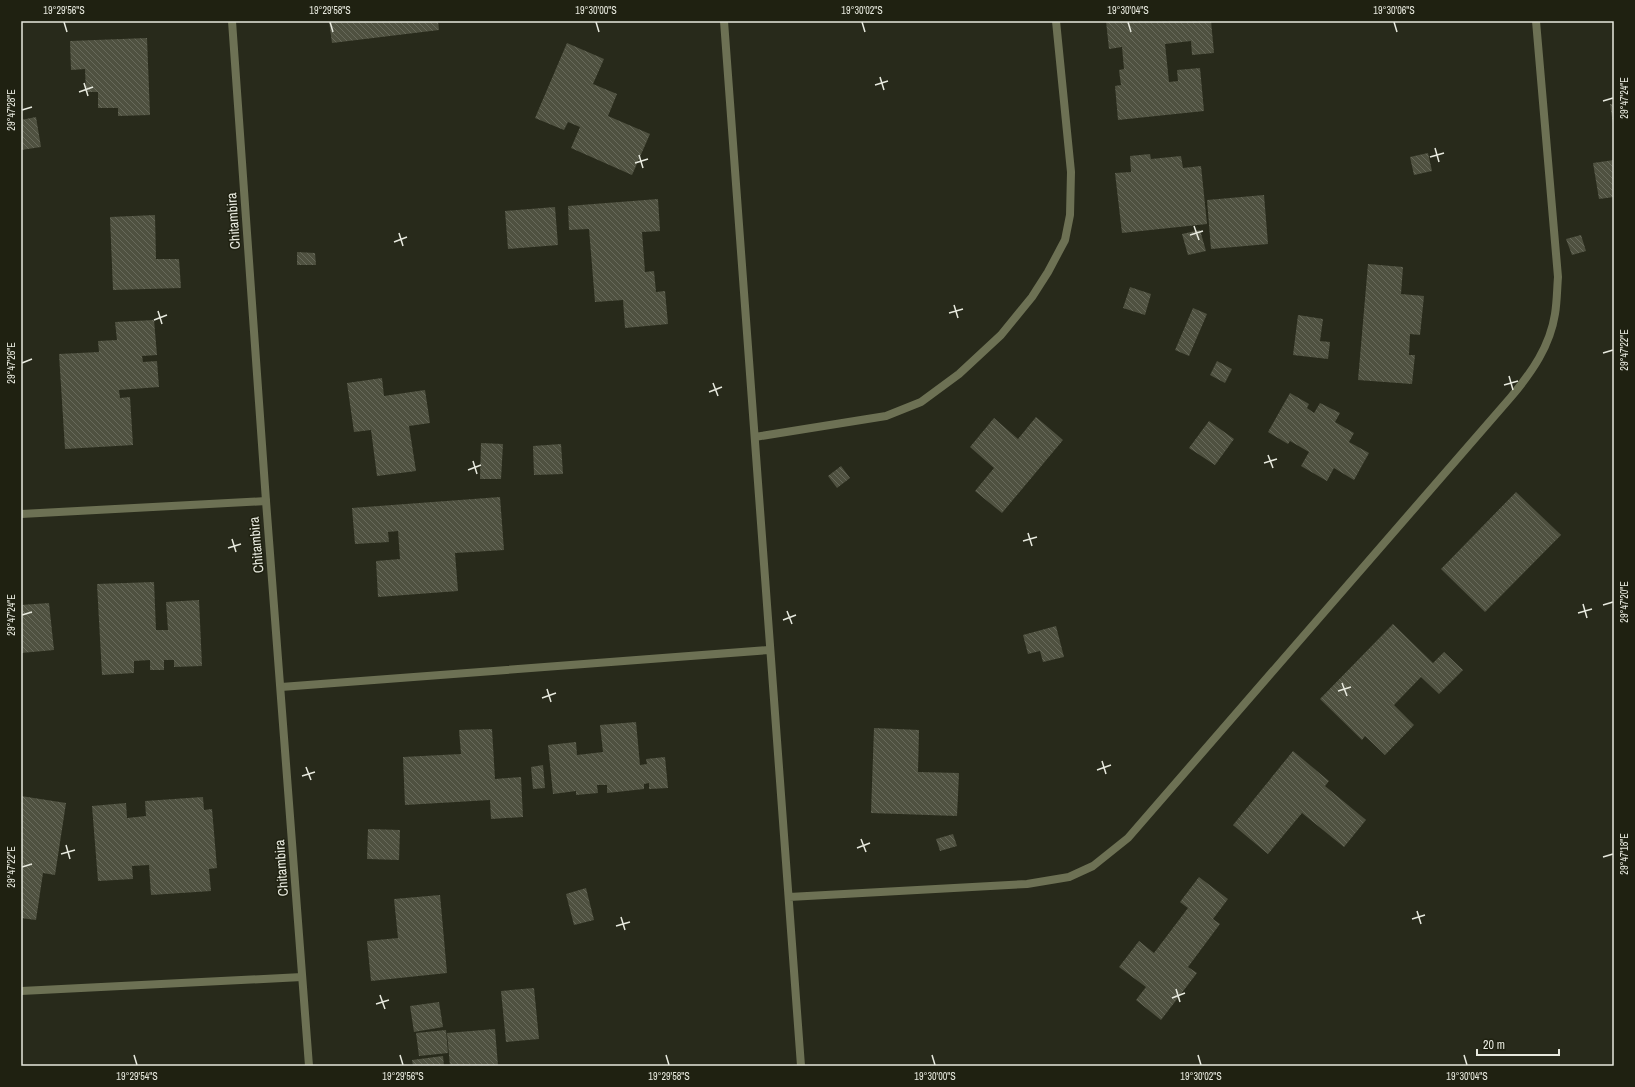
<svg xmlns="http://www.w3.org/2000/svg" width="1635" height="1087" viewBox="0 0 1635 1087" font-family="'Archivo Narrow',sans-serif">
<defs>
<pattern id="building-back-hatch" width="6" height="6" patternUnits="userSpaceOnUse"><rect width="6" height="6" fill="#4f5140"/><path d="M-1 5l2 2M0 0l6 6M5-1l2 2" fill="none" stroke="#686a5b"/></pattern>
</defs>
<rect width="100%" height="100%" fill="#282a1b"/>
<path fill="url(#building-back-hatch)" d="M329,21h109l1,9 -107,13z
M1106,21h105l3,32 -22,2 -1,-14 -26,3 4,38 9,-1 -1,-11 23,-2 4,43 -86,9 -3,-34 6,-1 -2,-15 5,-1 -2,-22 -13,2z
M147,38l3,77 -32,1v-8h-20v-16h-12l-1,-23 -14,1 -1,-29z
M567,43l37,16 -11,25 24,10 -9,22 42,18 -18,41 -61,-27 9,-21 -12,-5 -4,8 -29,-12z
M1610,104h4v20h-1z
M36,117l5,30 -20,3v-30z
M1428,153l4,18 -18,4 -4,-18z
M1150,154l1,5 30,-3 2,12 18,-2 6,58 -85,9 -7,-60 16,-1 -1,-16z
M1614,160v37l-15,2 -6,-36z
M1264,195l4,49 -57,5 -4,-49z
M658,199l2,32 -18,1 3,40 9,-1 2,21 9,-1 3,33 -43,4 -2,-28 -28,2 -6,-73 -20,1 -1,-24z
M555,207l3,38 -50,4 -3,-38z
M155,215l1,44h23l2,29 -68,2 -3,-73z
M1200,230l6,21 -18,4 -6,-21z
M1581,235l5,16 -14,4 -6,-16z
M297,252l18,1 1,12h-19z
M1368,264l35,3 -2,27 23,2 -4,39 -10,-1 -1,21h6l-3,29 -54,-4z
M1130,287l21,7 -6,21 -22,-7z
M1193,308l14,6 -18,42 -14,-6z
M1298,315l25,4 -3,22 10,1 -2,17 -35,-4z
M154,320l3,35 -15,1 1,6 14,-1 2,26 -40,3 1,8 10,-1 3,48 -68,4 -6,-95 40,-2 -1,-11 19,-1 -2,-18z
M1217,361l15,8 -7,14 -15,-8z
M382,378l2,18 41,-6 5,33 -21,3 7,45 -39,5 -6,-46 -17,2 -7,-49z
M1290,393l19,11 -2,4 7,5 6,-10 20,10 -5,9 19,11 -5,9 20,11 -15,27 -20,-12 -7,13 -26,-15 8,-14 -19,-11 -2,3 -20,-12z
M1036,417l27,23 -61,73 -27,-22 19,-23 -24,-21 24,-29 24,21z
M1209,421l25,18 -19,26 -26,-17z
M481,443l22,1 -2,35h-21z
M561,444l2,30 -29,1 -1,-29z
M841,466l9,12 -13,10 -9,-12z
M1516,492l45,43 -76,77 -44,-43z
M500,497l4,53 -49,3 3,38 -80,6 -2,-36 24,-2 -2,-28 -10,1 1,10 -34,2 -3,-36z
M154,582l2,48h12l-2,-28 33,-2 3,66 -28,1v-7h-10v10h-14v-10l-16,1v12l-32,2 -5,-91z
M49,603l5,47 -33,3v-48z
M1393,624l40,39 11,-11 19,18 -24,24 -18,-17 -27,28 20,20 -29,30 -20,-19 -3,4 -42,-41z
M1056,626l8,31 -21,5 -3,-11 -12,3 -5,-19z
M636,722l4,43 7,-1 -1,-5 19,-2 3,31 -19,1v-6l-5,1v5l-37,4v-8h-10l1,8 -22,2v-4l-23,3 -5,-49 28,-3 1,13 26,-3 -3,-27z
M874,728l45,2 -1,42 41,1 -2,43 -86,-3z
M492,729l3,50 26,-2 2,40 -32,2 -1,-19 -85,5 -2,-48 58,-3 -2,-24z
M1293,751l36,30 -4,5 41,34 -22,27 -42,-34 -34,41 -35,-29z
M543,765l2,23 -12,1 -2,-22z
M21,796l45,7 -11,72 -12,-2 -7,47 -15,-2z
M203,797l1,13 8,-1 5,59 -8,1 2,22 -60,4 -2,-30 -17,1 1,13 -35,2 -6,-75 34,-3 1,15 19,-2 -1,-15z
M368,829l32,1 -1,30 -32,-1z
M953,834l4,12 -17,5 -4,-12z
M1199,877l29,22 -15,20 7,5 -32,43 9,6 -36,47 -25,-20 10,-13 -27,-20 20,-26 15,12 34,-45 -8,-6z
M586,888l8,32 -20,5 -8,-31z
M440,895l7,78 -76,8 -4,-40 31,-3 -4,-39z
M534,988l5,51 -33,3 -5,-51z
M439,1002l4,25 -29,5 -4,-26z
M495,1029l3,37h-48l-3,-33z
M446,1030l2,23 -29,3 -3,-23z
M443,1056l1,10h-31l-1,-6z"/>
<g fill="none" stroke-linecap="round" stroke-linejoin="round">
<path stroke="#6d7154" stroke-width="8" d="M724,21l77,1045
M755,437l131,-21 35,-14 38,-28 42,-39 31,-38 16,-25 17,-32 5,-25 1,-43 -15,-151
M21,514l245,-13
M281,687l488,-37
M789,897l238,-13 42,-7 24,-11 35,-28 383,-441c21,-25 39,-51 44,-83 2,-12 2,-25 3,-37l-22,-256
M21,991l281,-14"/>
<path stroke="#6d7154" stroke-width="8" d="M232,21l34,480 43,565"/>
</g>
<path fill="none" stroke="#e7e9de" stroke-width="1.5" d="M64,22l3,10M330,22l3,10M596,22l3,10M862,22l3,10M1128,22l3,10M1394,22l3,10M880,77l4,13M84,83l4,13M875,85l13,-4M79,92l14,-5M1603,101l10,-3M22,110l10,-3M1435,148l4,14M639,155l4,13M1430,157l14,-4M635,163l13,-4M1194,226l5,14M399,233l4,13M1190,235l13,-4M394,242l13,-5M954,305l4,13M158,311l4,13M949,313l14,-4M154,320l13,-5M1603,353l10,-3M22,363l10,-4M1509,376l4,14M713,383l5,13M1504,385l14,-4M709,392l13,-5M1268,455l5,13M473,461l4,13M1264,463l13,-4M468,470l13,-5M1028,533l4,13M232,539l4,13M1023,541l14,-4M228,548l13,-4M1583,604l4,14M1603,605l10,-3M787,611l5,13M1578,613l14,-4M22,615l10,-3M783,620l13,-5M1342,683l5,13M547,689l4,13M1338,691l13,-4M542,698l14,-5M1102,761l4,13M306,767l5,13M1097,770l14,-5M302,776l13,-4M861,839l5,13M66,845l4,14M857,848l13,-5M61,854l14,-4M1603,857l10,-3M22,867l10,-3M1417,911l4,13M621,917l4,13M1412,919l13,-4M616,926l14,-4M1176,989l4,13M380,995l5,14M1172,998l13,-5M376,1004l13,-4M134,1055l3,10M400,1055l3,10M666,1055l3,10M932,1055l3,10M1198,1055l3,10M1464,1055l3,10"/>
<g text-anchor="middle" stroke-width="3" stroke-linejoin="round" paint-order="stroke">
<g font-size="14" fill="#e7e9de" stroke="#1f2111">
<text transform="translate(233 221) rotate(-94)" y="5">Chitambira</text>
<text transform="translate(256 545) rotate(-95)" y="5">Chitambira</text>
<text transform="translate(281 868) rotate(-94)" y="5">Chitambira</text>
</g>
</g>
<rect width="1635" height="1087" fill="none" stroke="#1f2111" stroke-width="44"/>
<path d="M1477 1049v6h82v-6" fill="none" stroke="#e7e9de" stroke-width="2"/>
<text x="1483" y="1049" font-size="12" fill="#e7e9de" stroke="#1f2111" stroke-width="3" paint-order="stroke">20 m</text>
<rect x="22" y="22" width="1591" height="1043" fill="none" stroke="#e7e9de" stroke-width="1.5"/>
<g font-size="10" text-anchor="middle" fill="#e7e9de">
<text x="64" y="14">19°29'56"S</text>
<text x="330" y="14">19°29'58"S</text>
<text x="596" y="14">19°30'00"S</text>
<text x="862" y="14">19°30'02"S</text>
<text x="1128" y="14">19°30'04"S</text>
<text x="1394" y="14">19°30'06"S</text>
<text transform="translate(1624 98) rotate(-90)" y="4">29°47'24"E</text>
<text transform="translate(11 110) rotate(-90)" y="4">29°47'28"E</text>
<text transform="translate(1624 350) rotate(-90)" y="4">29°47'22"E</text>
<text transform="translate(11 363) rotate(-90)" y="4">29°47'26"E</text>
<text transform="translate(1624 602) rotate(-90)" y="4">29°47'20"E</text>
<text transform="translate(11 615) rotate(-90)" y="4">29°47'24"E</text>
<text transform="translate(1624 854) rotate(-90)" y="4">29°47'18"E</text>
<text transform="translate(11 867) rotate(-90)" y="4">29°47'22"E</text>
<text x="137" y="1080">19°29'54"S</text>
<text x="403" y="1080">19°29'56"S</text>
<text x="669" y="1080">19°29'58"S</text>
<text x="935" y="1080">19°30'00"S</text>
<text x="1201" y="1080">19°30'02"S</text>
<text x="1467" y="1080">19°30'04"S</text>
</g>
</svg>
